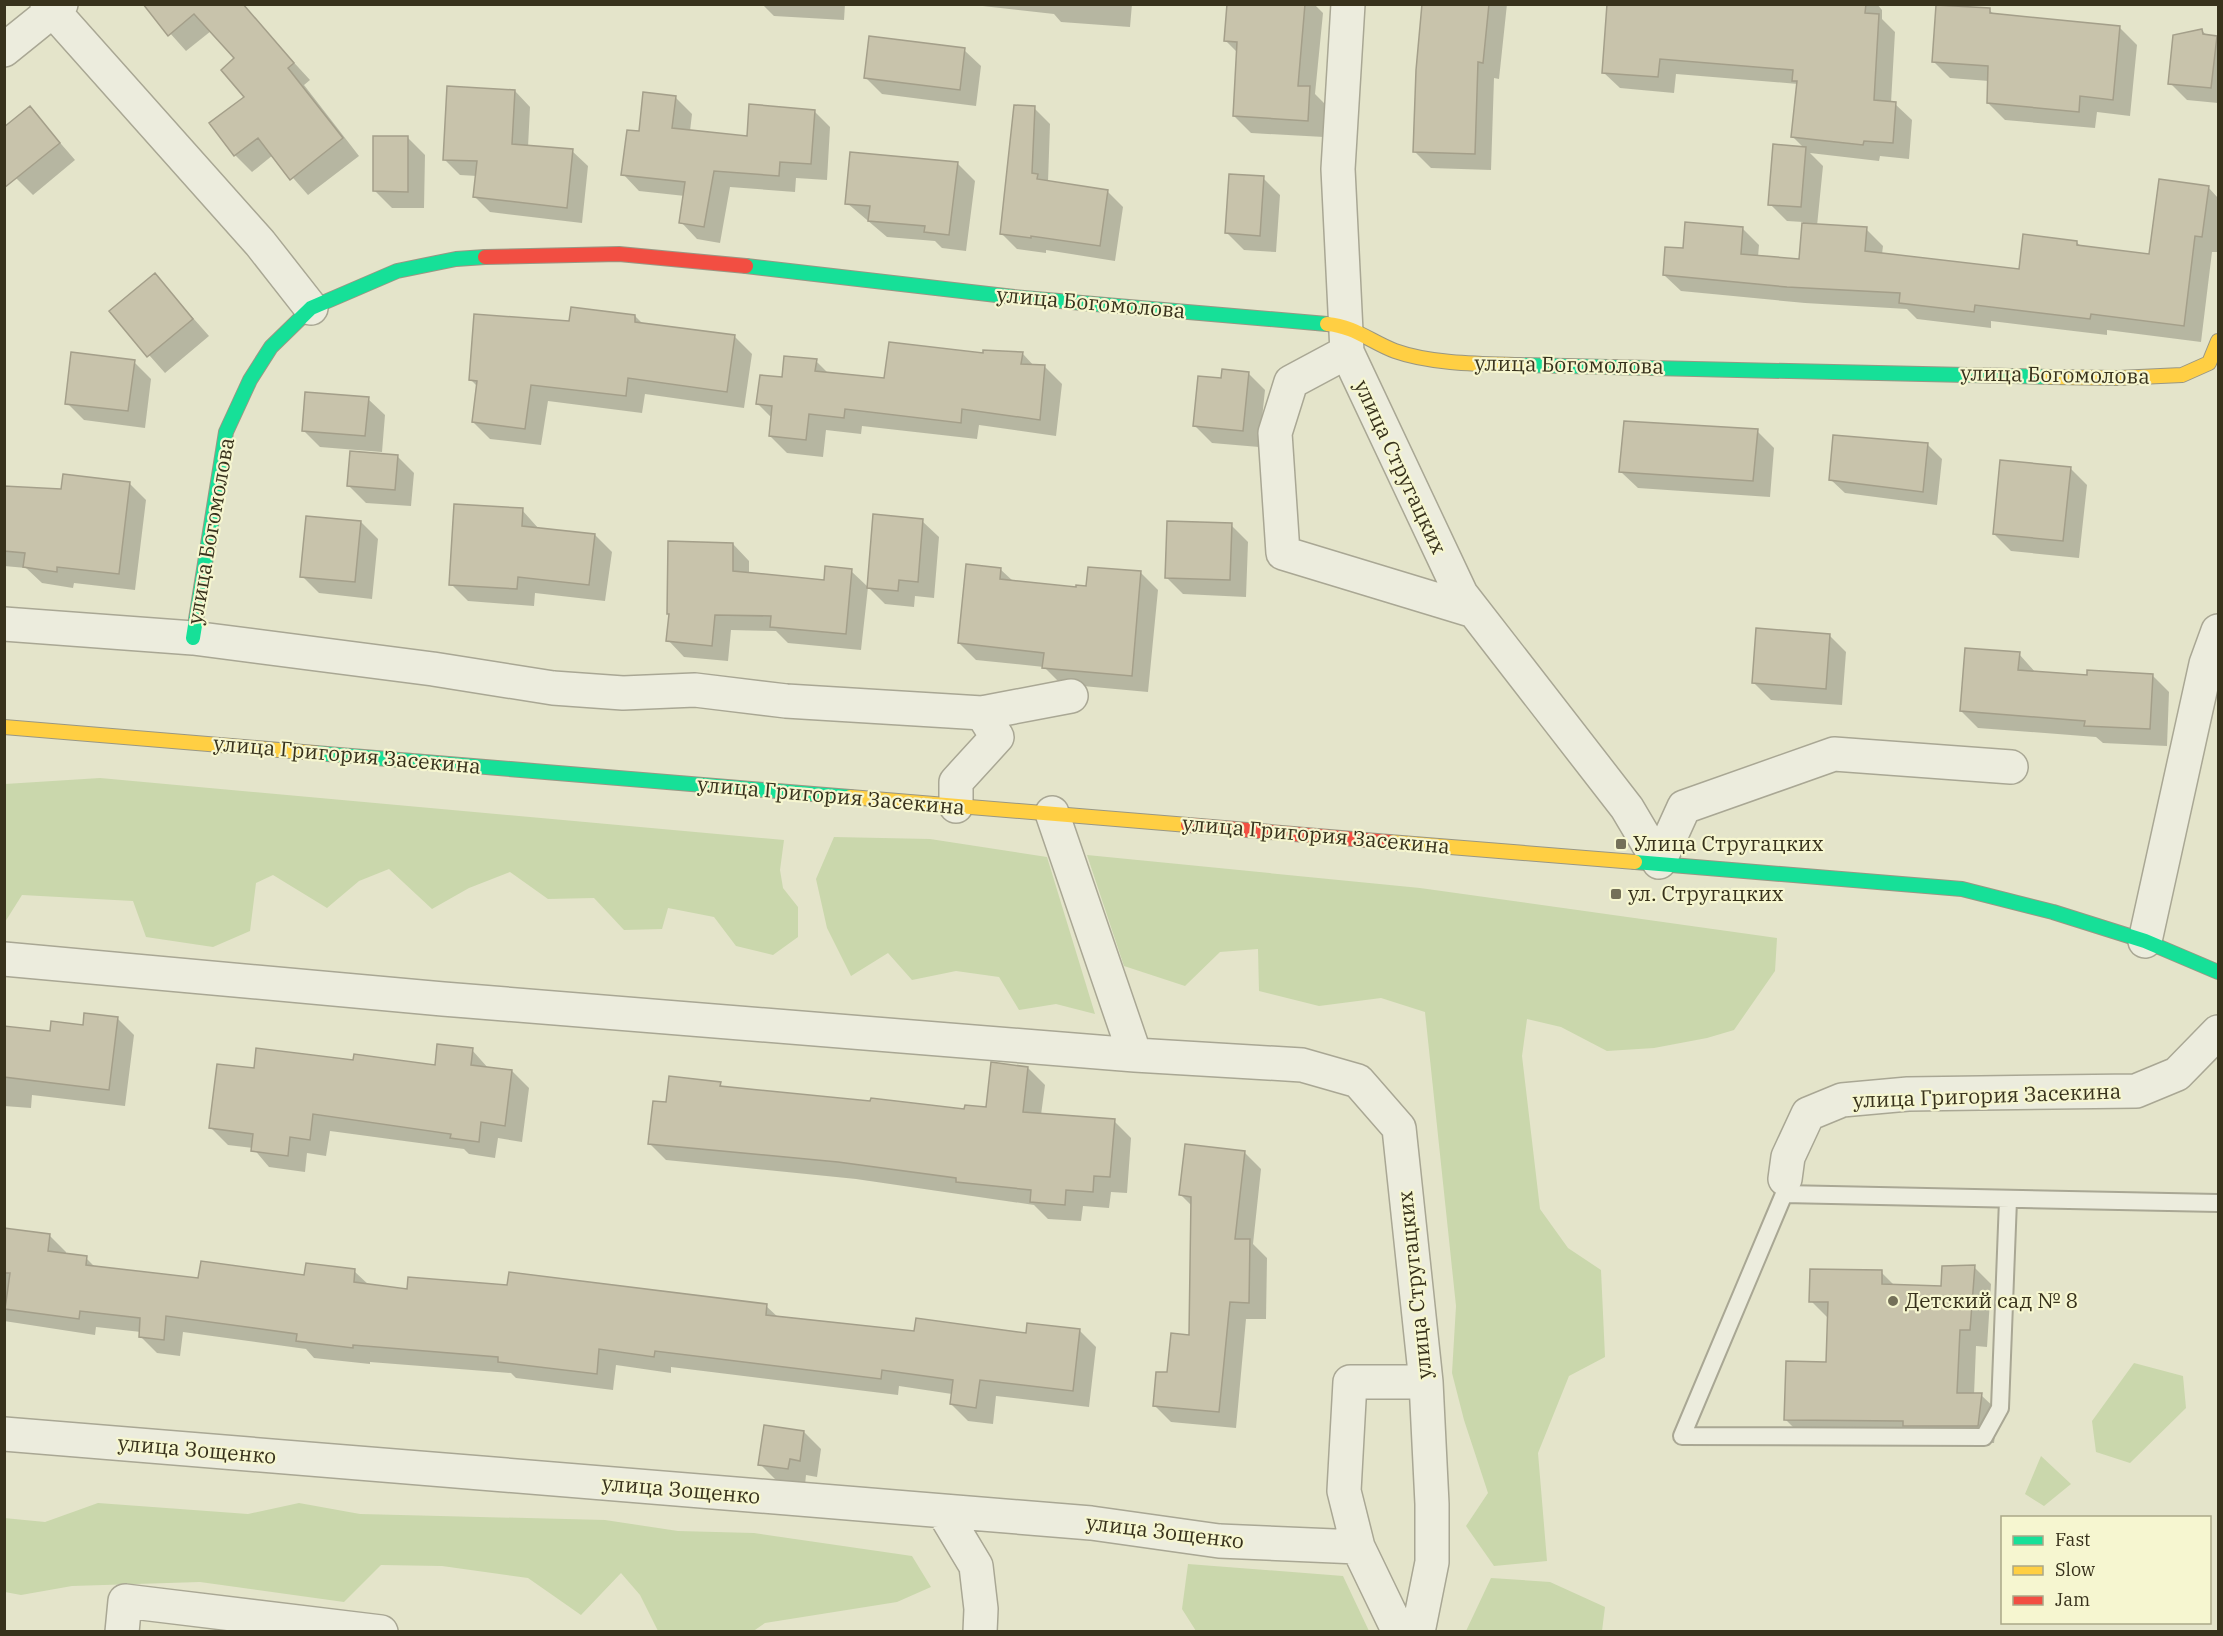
<svg xmlns="http://www.w3.org/2000/svg" width="2223" height="1636" viewBox="0 0 2223 1636" font-family="'IBM Plex Serif',serif">
<rect width="100%" height="100%" fill="#e4e4ca"/>
<path fill="#cad7ac" d="M100,778l684,62 -4,30 3,18 15,19v30l-25,18 -37,-9 -22,-29 -46,-9 -6,21 -38,1 -30,-32 -46,1 -38,-27 -41,16 -37,21 -43,-40 -30,12 -32,27 -54,-33 -17,8 -6,48 -37,16 -67,-10 -13,-36 -111,-6 -17,27v-138z
M834,837l96,2 117,18 48,157 -39,-10 -37,6 -20,-33 -43,-6 -44,9 -24,-27 -37,23 -24,-48 -11,-49z
M1087,855l333,33 357,50 -2,33 -41,59 -27,8 -53,10 -47,3 -46,-24 -34,-8 -5,37 18,153 28,39 33,22 4,87 -36,19 -31,77 9,108 -53,5 -28,-40 22,-33 -24,-73 -12,-47 4,-67 -31,-294 -44,-14 -62,8 -60,-15 -1,-42 -38,3 -35,34 -61,-20z
M2134,1363l49,13 3,32 -56,55 -34,-11 -4,-31z
M2041,1456l30,28 -27,22 -19,-12z
M98,1503l150,11 51,-11 61,11 245,6 73,11 76,2 158,23 19,31 -34,15 -132,21 -13,9 -94,-1 -18,-36 -19,-22 -40,42 -53,-37 -86,-12 -61,-1 -37,37 -144,-20 -128,4 -51,9 -16,-3 -1,-74 41,4z
M1188,1564l155,12 26,55h-173l-14,-22z
M1491,1578l59,4 55,25 -3,24h-136z"/>
<path fill="#0003" d="M144,4l110,15 56,61 -6,5 55,71 -51,39 -35,-40 -21,17 -17,-17 12,-58 -11,-38 -25,-28 -25,20z
M762,4h83l-1,16 -70,-4z
M965,4h167l-2,23 -69,-5 -7,-8z
M1229,4h85l9,9 -8,81 11,11 -2,32 -73,-4 -17,-17 4,-63 -13,-13z
M1424,4h83l-8,75 -5,-1 -3,92 -60,-2 -17,-17z
M1814,4h63l5,6v9l13,13 -4,71 4,1 17,16 -3,39 -29,-3 -1,5 -69,-8 13,13 -6,60 49,3 17,17 -1,8 138,16 56,-28 6,5 69,9 57,-69 10,11v54h-6l-11,90 -94,-12v5l-116,-14v7l-74,-9 -10,-10 -102,-6 -124,-12 -17,-16 20,-25 59,-21 16,16 -1,12 43,4 2,-39 -16,-1 -17,-17 34,-56 -11,-11 5,-53 -122,-10 -2,19 -54,-5 -17,-16z
M1989,10l6,5 125,13 17,17 -7,71 -33,-4 -2,16 -90,-8 -17,-17 1,-22 -39,-3 -17,-17z
M2202,31l6,5 10,4v63l-31,-3 -17,-17z
M964,50l17,16 -5,40 -94,-12 -17,-17z
M515,91l15,16 -2,40 44,4 16,15 -6,57 -92,-11 -16,-16 3,-20 -17,-1 -16,-16z
M676,98l16,16 -2,17 58,7 66,-27 16,16 -3,53 -31,-2 -1,14 -65,-5 -10,56 -23,-4 -16,-17 4,-26 -46,-5 -16,-17 17,-41z
M30,108l45,52 -42,35 -17,-17z
M1034,108l16,16 -2,58 59,9 16,16 -8,54 -69,-11v3l-29,-4 -15,-15z
M408,138l17,17 -1,53h-32l-17,-17z
M958,164l17,17 -9,70 -24,-3 -7,-7 -48,-4 -40,-34z
M1263,178l17,17 -4,57 -32,-2 -17,-17z
M155,275l54,61 -44,37 -54,-61z
M635,316l9,9 91,12 17,17 -8,54 -99,-14 -3,19 -94,-12 -7,44 -51,-6 -17,-17 5,-35 -8,-8 100,-56z
M1023,354l12,13h10l17,17 -6,52 -77,-11 -2,14 -115,-13 -1,8 -35,-4 -3,27 -36,-4 -17,-17 2,-18 -14,-14 25,-25 33,-18 13,13 56,6 99,-25z
M134,362l17,17 -6,49 -61,-8 -17,-17z
M1248,373l17,17 -6,57 -47,-4 -17,-17 27,-47z
M368,399l17,16 -3,37 -62,-5 -17,-17z
M1757,431l17,17 -4,49 -132,-9 -17,-16z
M1928,445l14,14 -5,46 -92,-12 -15,-14z
M397,456l17,17 -3,33 -45,-3 -17,-17z
M2070,468l17,17 -8,73 -68,-7 -17,-17z
M129,483l17,17 -11,90 -61,-7 -1,5 -31,-5 -16,-15 -22,-2v-79l59,4z
M522,510l17,19 56,6 17,17 -7,49 -70,-8 -1,13 -66,-5 -17,-17z
M922,521l17,16 -5,61 -19,-2 -1,11 -29,-3 -17,-17z
M361,522l17,17 -6,60 -53,-6 -17,-17z
M1231,525l17,17 -2,55 -63,-3 -17,-17z
M733,544l16,17v13l76,8 26,-11 17,16 -7,63 -73,-7 -12,-12 -45,-1 -3,31 -44,-4 -16,-17 3,-24 -3,-3z
M1000,569l14,13 63,7 64,-16 17,17 -10,102 -87,-8 -17,-17 -68,-7 -17,-17z
M1829,635l17,17 -4,53 -71,-5 -17,-17z
M2019,654l17,19 52,4 64,-2 17,17 -2,54 -64,-3 -7,-6 -118,-9 -17,-17z
M117,1018l17,17 -9,71 -93,-11 -1,13 -27,-2v-79l47,5z
M472,1050l17,19 23,2 17,17 -7,54 -24,-4 -3,20 -26,-4 -5,-5 -134,-18 -4,25 -19,-3 -2,19 -36,-5 -16,-19 -25,-3 -17,-17 44,-58 100,-8 81,4z
M1028,1068l17,17 -4,30 73,6 17,17 -4,55 -16,-1 -2,16 -26,-2 -2,15 -33,-2 -14,-14 -178,-26 -190,-19 -17,-17 19,-39 52,-20 4,4 241,23 22,-2z
M1244,1152l17,17 -8,75 14,14 -1,61h-20l-10,109 -65,-6 -17,-17 37,-69 1,-130 -11,-11z
M49,1235l17,17v3l20,3 10,10 104,12 106,-4 48,-5 16,15 39,4 357,16 13,12 136,15 112,2 52,-5 17,17 -7,60 -93,-11 -3,28 -25,-3 -17,-17 1,-10 -53,-8 -1,9 -227,-28v6l-55,-8 -3,25 -97,-12 -5,-5 -141,-11v2l-56,-6 -8,-9 -123,-17 -3,24 -23,-3 -17,-17 1,-4 -45,-5 -1,8 -91,-14v-83z
M1974,1267l17,17 -4,63 -11,-1 -2,49h7l17,16 -4,32h-72l-119,-6 -17,-17 41,-56 1,-46 -17,-17 70,-29 14,14 47,1z
M804,1432l17,17 -4,28 -11,-2 -1,10 -28,-4 -17,-17z"/>
<path fill="#c8c3ab" stroke="#a49f8a" stroke-width="1.5" d="M143,4h100l51,59 -6,5 55,70 -53,42 -32,-42 -24,18 -25,-33 35,-26 -23,-27 13,-12 -40,-44 -26,22z
M1227,4h78l-7,82h12l-2,35 -75,-5 4,-74 -13,-1z
M1422,4h67l-6,59 -5,-1 -3,92 -62,-2 3,-82z
M1607,4h259l-1,9 14,1 -5,86 22,2 -3,41 -29,-2 -1,4 -72,-8 6,-56h-5l1,-11 -133,-11 -2,18 -56,-4z
M1936,5l54,3v5l130,13 -7,74 -33,-4 -1,16 -92,-9 1,-37 -56,-4z
M2202,29l1,5 14,2 -6,52 -43,-4 5,-49z
M869,36l96,12 -5,42 -96,-12z
M447,86l68,4 -3,54 61,5 -6,59 -94,-11 4,-36 -34,-1z
M643,92l33,4 -4,32 75,8 2,-32 66,6 -4,54 -31,-2 -1,14 -65,-5 -10,56 -25,-4 6,-41 -64,-7 6,-45 12,1z
M1014,105l21,1 -3,67 6,1 -1,5 71,11 -8,56 -69,-10v2l-31,-4z
M30,106l30,37 -56,45v-61z
M373,136h35v56l-35,-1z
M1773,144l33,3 -5,60 -33,-2z
M850,152l108,10 -9,73 -25,-3 1,-6 -57,-5 2,-15 -25,-2z
M1229,174l35,2 -4,60 -35,-3z
M2159,179l50,7 -7,51 -7,-1 -11,90 -93,-12 -1,5 -115,-14 -1,7 -75,-9 1,-10 -113,-6 -124,-12 2,-28 18,1 2,-26 58,5 -2,27 58,5 3,-36 65,4 -2,24 154,18 4,-35 54,7v4l72,9z
M155,273l38,46 -46,38 -38,-46z
M571,307l64,8v7l100,13 -8,57 -99,-14 -2,18 -95,-11 -6,44 -53,-7 5,-41 -8,-1 5,-66 95,7z
M889,342l94,11v-3l40,2 -2,12 24,1 -5,55 -78,-11 -1,14 -116,-14 -1,9 -35,-4 -3,26 -37,-4 3,-30 -16,-2 4,-29 22,2 2,-21 33,3 -2,12 69,7z
M71,352l64,8 -7,51 -63,-7z
M1222,369l27,3 -6,59 -50,-5 5,-50 23,2z
M305,392l64,5 -4,39 -63,-5z
M1624,421l134,8 -5,52 -134,-9z
M1833,435l95,8 -5,49 -94,-12z
M350,451l48,4 -3,35 -48,-4z
M2000,460l71,7 -8,74 -70,-7z
M63,474l67,8 -11,92 -62,-7v5l-34,-5 2,-14 -21,-2v-65l57,3z
M454,504l69,4 -1,18 73,8 -6,51 -71,-8 -1,12 -68,-4z
M873,514l50,5 -5,63 -19,-2 -1,11 -31,-3z
M306,516l55,5 -6,61 -55,-5z
M1167,521l65,2 -2,57 -65,-2z
M668,541l65,2v28l91,9 1,-14 27,3 -6,65 -76,-7 1,-11 -56,-1 -3,31 -46,-5 3,-27h-2z
M966,564l35,4 -1,11 76,8v-2l10,1 2,-19 53,4 -9,105 -90,-8 2,-15 -86,-10z
M1756,628l74,6 -4,55 -74,-6z
M1965,648l55,4 -2,18 69,5v-5l66,4 -3,55 -66,-3 1,-5 -125,-10z
M84,1013l34,4 -9,73 -105,-13v-51l46,5 1,-10 32,4z
M437,1044l36,4 -2,17 41,5 -7,56 -24,-4 -2,20 -29,-4 1,-4 -138,-20 -3,26 -20,-3 -2,19 -37,-5 2,-17 -44,-6 8,-64 37,4 2,-20 97,12 1,-6 81,11z
M991,1062l37,5 -5,45 92,7 -5,58 -16,-1 -1,16 -27,-2 -1,15 -35,-3 1,-12 -75,-8v-4l-118,-16 -190,-18 5,-43 13,1 3,-26 52,6 -1,4 150,15 1,-3 93,11 1,-4 21,2z
M1185,1144l60,7 -10,88h15l-1,64 -19,-1 -11,110 -66,-6 3,-34h11l4,-39 18,2 2,-138 -12,-2z
M4,1228l46,6 -2,17 39,5 -1,9 112,13 3,-17 103,14 2,-12 49,6 -1,13 53,7 1,-12 99,8 2,-13 258,32 -1,11 148,16 2,-13 110,15 1,-10 53,6 -7,62 -93,-11 -4,28 -26,-4 3,-24 -71,-10 -1,9 -226,-28 -1,6 -55,-8 -2,25 -99,-12v-5l-145,-12v3l-57,-7 1,-7 -131,-18 -2,24 -25,-3 1,-19 -60,-7 -1,8 -74,-10 5,-36h-6z
M1975,1265l-5,65h-10l-3,63h25l-4,33h-75v-5l-119,-1 2,-59 40,1 2,-60h-19l1,-33 72,1v14l59,2 1,-20z
M764,1425l40,6 -4,30 -10,-2 -2,10 -30,-4z"/>
<g fill="none" stroke-linecap="round" stroke-linejoin="round">
<defs>
<path id="lane" d="M2008,1200l-8,208 -16,29 -302,-1 102,-242 434,9"/>
<path id="street" d="M47,4l213,239 51,65
M1348,4l-10,165 9,183 114,242 166,214 32,54
M4,50l57,-46
M1347,352l-56,30 -16,51 8,120 191,58
M4,624l189,14 240,31 120,19 70,5 72,-3 91,11 196,12
M956,806v-24l41,-45 -15,-24 89,-17
M1052,813l83,242
M1659,862l25,-55 150,-53 177,13
M2145,941l61,-277 12,-33
M4,959l439,40 692,56 167,10 56,16 41,47 27,254 6,122v58l-14,70
M1785,1179l3,-22 20,-43 34,-14 66,-6 228,-3 41,-17 41,-42
M4,1434l1087,89 128,18 139,6
M943,1511l33,55 5,43 -1,23
M122,1632l3,-31 256,31
M1399,1632l-41,-85 -14,-56 6,-109h76"/>
<path id="fast" d="M746,266l268,31 313,27
M1519,365l532,12
M193,638l33,-206 24,-52 21,-33 40,-39 86,-37 59,-12 29,-2
M315,753l535,44
M1635,862l327,27 91,23 92,29 73,31"/>
<path id="slow" d="M1327,324c27,2 44,18 68,27 36,13 86,13 124,14
M2051,377l67,1 64,-3 27,-12 9,-22
M4,727l311,26
M850,797l338,28
M1389,842l246,20"/>
<path id="jam" d="M485,257l134,-3 127,12
M1188,825l201,17"/>
</defs>
<use href="#lane" stroke="#a9a794" stroke-width="20"/>
<use href="#street" stroke="#a9a794" stroke-width="36"/>
<use href="#fast" stroke="#999784" stroke-width="16"/>
<use href="#slow" stroke="#999784" stroke-width="16"/>
<use href="#jam" stroke="#999784" stroke-width="16"/>
<use href="#lane" stroke="#ececdd" stroke-width="16"/>
<use href="#street" stroke="#ececdd" stroke-width="33"/>
<use href="#fast" stroke="#16e098" stroke-width="14"/>
<use href="#slow" stroke="#ffcf43" stroke-width="14"/>
<use href="#jam" stroke="#f24e42" stroke-width="14"/>
</g>
<g fill="#747059" stroke="#f6f6d0" stroke-width="2">
<rect x="1615" y="838" width="12" height="12" rx="3"/>
<rect x="1610" y="888" width="12" height="12" rx="3"/>
<circle cx="1893" cy="1301" r="6"/>
</g>
<g text-anchor="middle" stroke-width="4.5" stroke-linejoin="round" paint-order="stroke">
<g font-size="21" fill="#38321c" stroke="#f6f6d0">
<text transform="translate(1091 303) rotate(5)" y="7">улица Богомолова</text>
<text transform="translate(1569 365) rotate(1)" y="7">улица Богомолова</text>
<text transform="translate(2055 375) rotate(1)" y="7">улица Богомолова</text>
<text transform="translate(1400 467) rotate(65)" y="7">улица Стругацких</text>
<text transform="translate(211 531) rotate(-80)" y="7">улица Богомолова</text>
<text transform="translate(347 755) rotate(5)" y="7">улица Григория Засекина</text>
<text transform="translate(831 796) rotate(5)" y="7">улица Григория Засекина</text>
<text transform="translate(1316 835) rotate(5)" y="7">улица Григория Засекина</text>
<text transform="translate(1987 1096) rotate(-2)" y="7">улица Григория Засекина</text>
<text transform="translate(1415 1285) rotate(-96)" y="7">улица Стругацких</text>
<text transform="translate(197 1450) rotate(5)" y="7">улица Зощенко</text>
<text transform="translate(681 1490) rotate(5)" y="7">улица Зощенко</text>
<text transform="translate(1165 1532) rotate(7)" y="7">улица Зощенко</text>
</g>
<g font-size="21" fill="#38321c" stroke="#f6f6d0" text-anchor="start">
<text x="1633" y="851">Улица Стругацких</text>
<text x="1628" y="901">ул. Стругацких</text>
<text x="1905" y="1308">Детский сад № 8</text>
</g>
</g>
<rect width="2223" height="1636" fill="none" stroke="#38321c" stroke-width="12"/>
<rect x="2001" y="1516" width="210" height="108" fill="#f6f6d0" stroke="#aaa888" stroke-width="1.5"/>
<rect x="2013" y="1536" width="30" height="9" fill="#16e098" stroke="#aaa888" stroke-width="1.5"/>
<text x="2055" y="1546" font-size="18" fill="#38321c">Fast</text>
<rect x="2013" y="1566" width="30" height="9" fill="#ffcf43" stroke="#aaa888" stroke-width="1.5"/>
<text x="2055" y="1576" font-size="18" fill="#38321c">Slow</text>
<rect x="2013" y="1596" width="30" height="9" fill="#f24e42" stroke="#aaa888" stroke-width="1.5"/>
<text x="2055" y="1606" font-size="18" fill="#38321c">Jam</text>
</svg>
